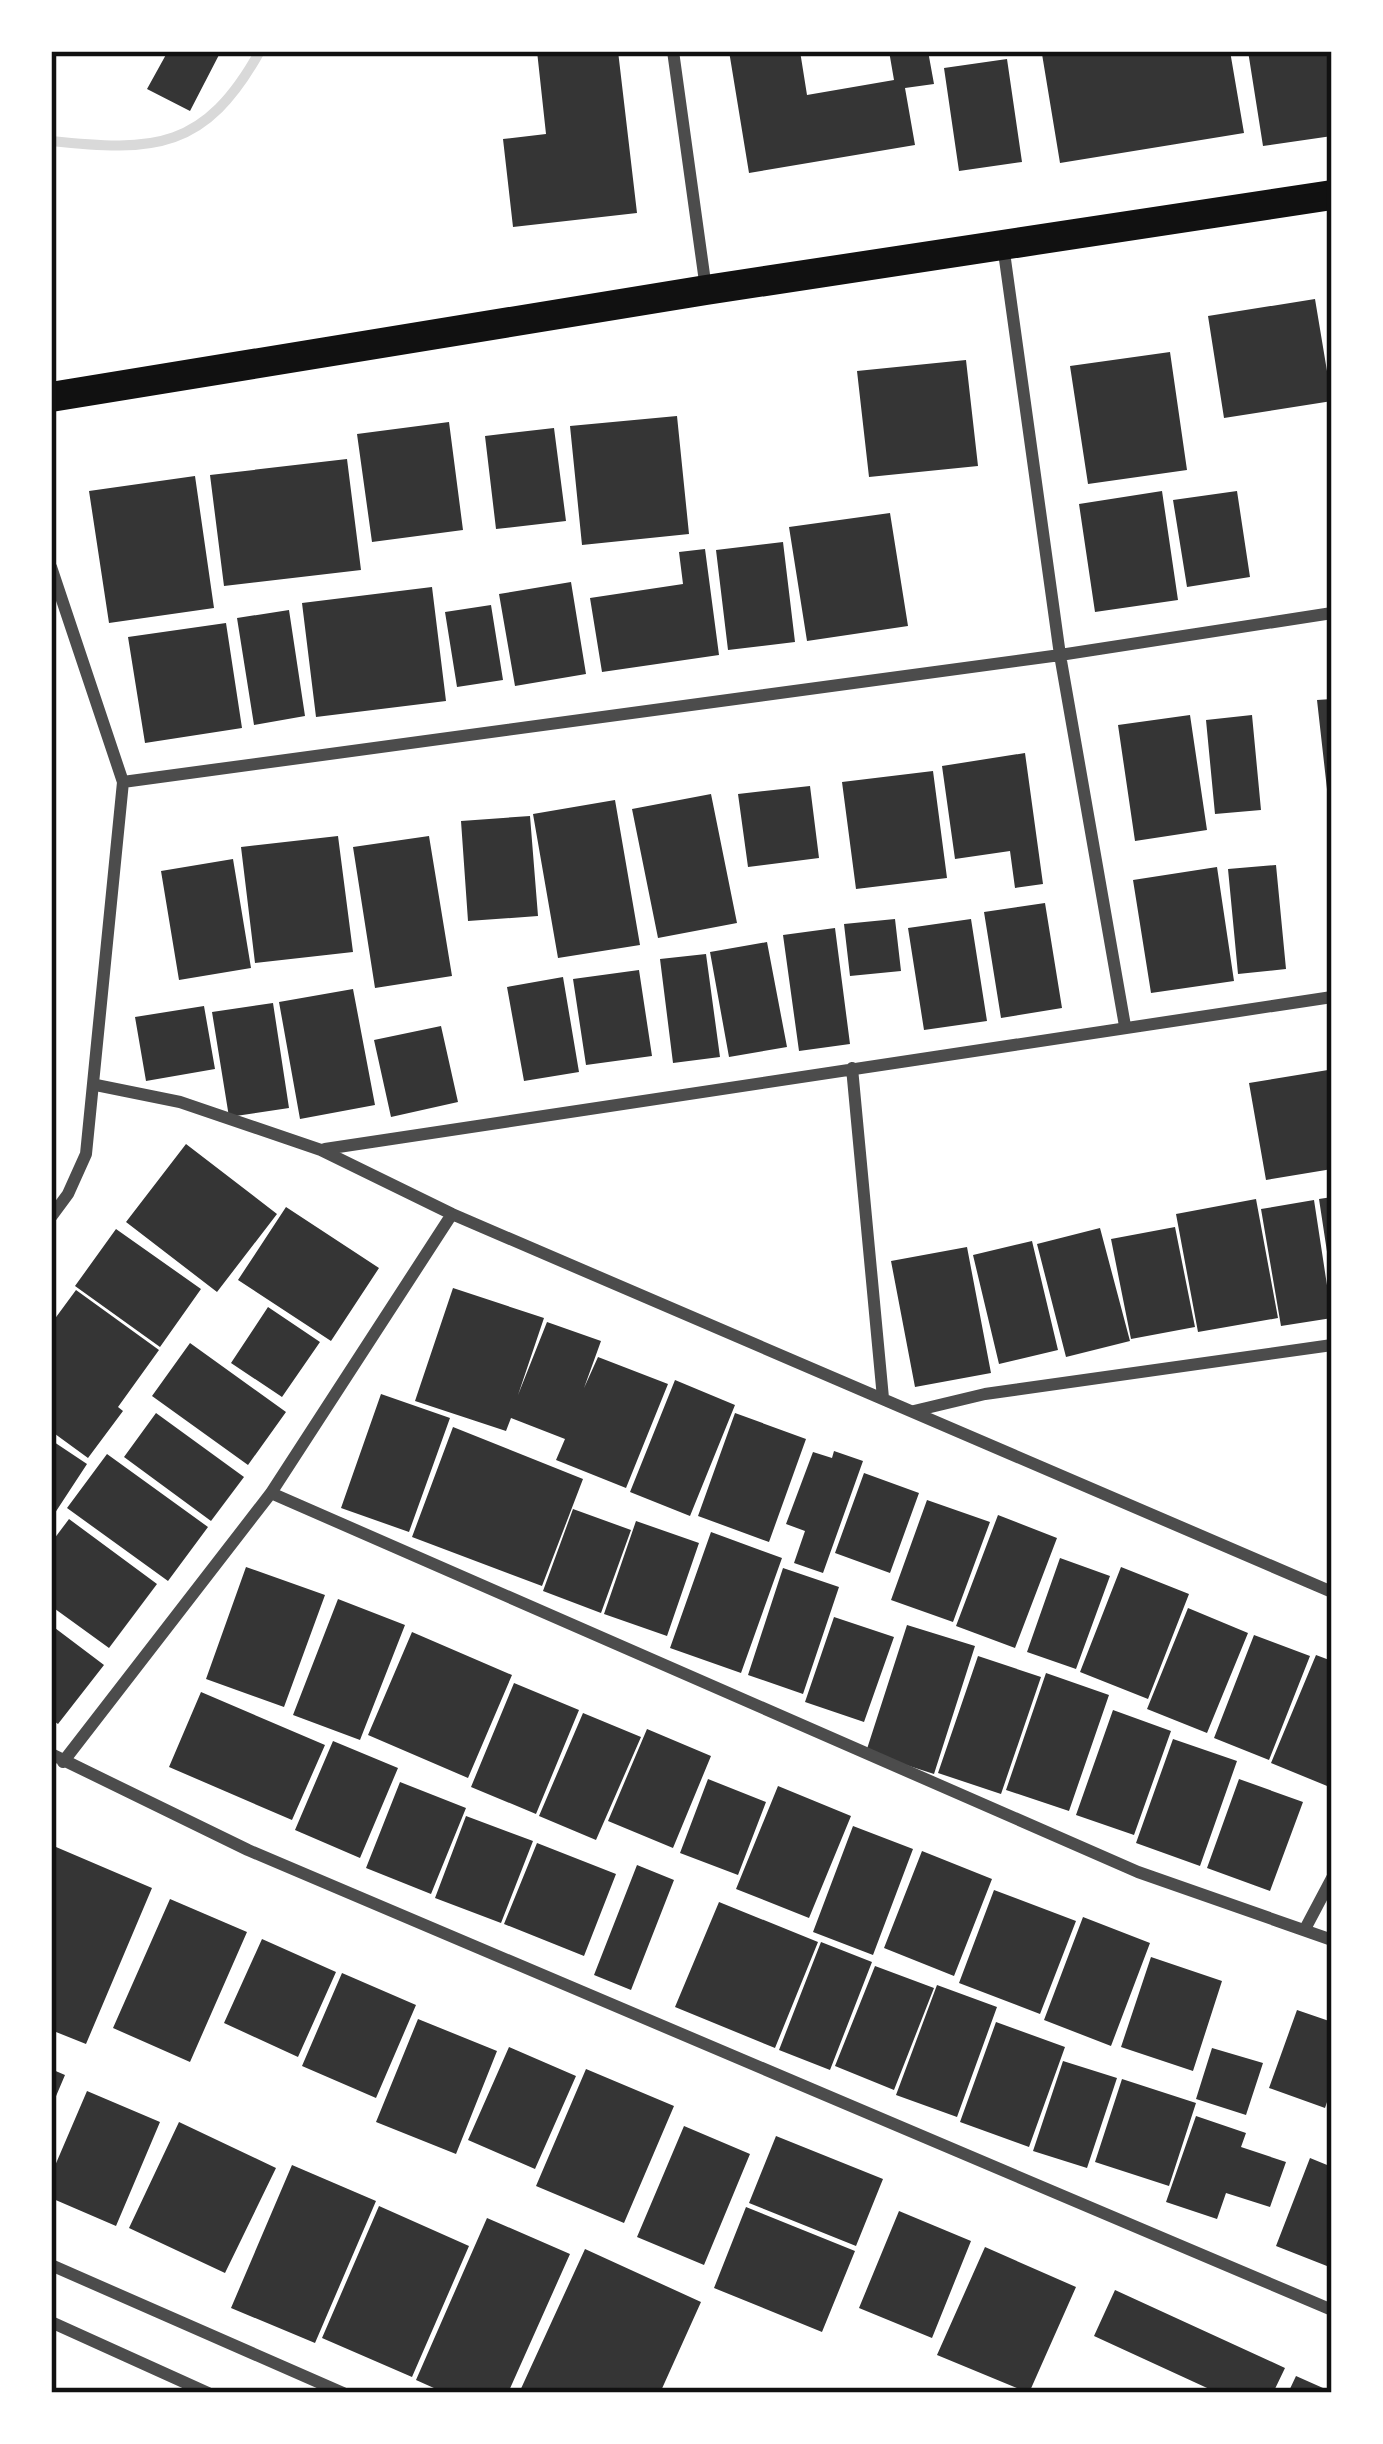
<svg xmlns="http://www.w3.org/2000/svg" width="1383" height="2444" viewBox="0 0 1383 2444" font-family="'Noto Serif',serif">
<rect width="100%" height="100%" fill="#fff"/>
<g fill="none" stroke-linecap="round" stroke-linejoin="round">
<path stroke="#d9d9d9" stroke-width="10" d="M51,141c104,11 154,9 209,-90"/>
</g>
<path fill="#353535" d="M168,51h53l-31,60 -43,-22z
M537,51h81l19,162 -124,14 -10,-88 43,-5z
M729,51h71l7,44 87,-15 -5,-29h39l6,33 -29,4 10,57 -166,28z
M1059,51h171l14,82 -184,30 -18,-109z
M1248,51h84v85l-69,10z
M1007,59l15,103 -63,9 -15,-103z
M1315,299l17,102 -108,17 -16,-102z
M1170,352l17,118 -99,14 -18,-118z
M966,360l12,106 -109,11 -12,-106z
M677,416l12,118 -107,11 -12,-119z
M449,422l14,108 -91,12 -15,-108z
M554,428l12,93 -70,8 -11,-93z
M347,459l14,111 -137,16 -14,-111z
M195,476l19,132 -105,15 -20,-132z
M1162,491l16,109 -83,12 -16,-108z
M1237,491l13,86 -63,10 -14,-87z
M890,513l18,113 -101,15 -18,-114z
M783,542l12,100 -67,8 -12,-100z
M705,549l14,106 -117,17 -12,-74 93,-14 -4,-32z
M571,582l15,92 -71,12 -16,-92z
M432,587l14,114 -130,16 -14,-114z
M491,605l12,75 -46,7 -12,-75z
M289,610l16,106 -51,9 -17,-107z
M226,623l16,105 -97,15 -17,-106z
M1332,699v107l-3,1 -12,-107z
M1190,715l17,115 -72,11 -17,-116z
M1252,715l9,95 -46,4 -9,-94z
M1025,753l18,131 -28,4 -5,-37 -55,8 -13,-93z
M933,771l14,107 -91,11 -14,-107z
M810,786l9,72 -71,9 -10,-73z
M711,794l26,129 -79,15 -26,-129z
M615,800l25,145 -82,13 -25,-144z
M530,816l8,100 -70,5 -7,-100z
M338,836l15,116 -98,11 -14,-116z
M429,836l23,140 -77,12 -22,-141z
M233,859l18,109 -72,12 -18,-109z
M1276,865l10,104 -48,5 -10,-105z
M1217,867l17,114 -83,12 -18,-113z
M1045,903l17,105 -61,10 -17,-106z
M895,919l6,52 -51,5 -6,-52z
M971,919l16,102 -63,9 -16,-102z
M835,928l15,116 -51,7 -16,-116z
M767,942l20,105 -58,10 -19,-105z
M706,954l14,103 -47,6 -13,-104z
M639,970l13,86 -66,9 -13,-86z
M563,977l16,95 -55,9 -17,-94z
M353,989l22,116 -75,14 -21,-117z
M273,1003l16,105 -60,9 -17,-105z
M204,1006l11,63 -69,12 -11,-64z
M441,1026l17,76 -67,15 -17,-77z
M1328,1070l4,22v77l-66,11 -17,-97z
M186,1144l91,70 -60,78 -91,-70z
M1332,1197v67l-3,1 -10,-66z
M1256,1199l22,119 -80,14 -22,-118z
M1314,1200l18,118 -51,8 -20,-117z
M286,1207l93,61 -48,73 -93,-61z
M1175,1227l20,100 -64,12 -20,-100z
M1100,1228l30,113 -64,16 -29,-113z
M116,1229l85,60 -41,58 -85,-61z
M1032,1241l26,109 -59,14 -26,-109z
M967,1247l24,126 -76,14 -24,-126z
M453,1288l91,30 -26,77 29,-73 54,19 -17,47 14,-31 70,27 -42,104 -70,-28 9,-21 -54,-21 -5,13 -91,-30z
M76,1290l83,60 -41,57 5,4 -35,47 -37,-27v-107z
M268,1307l52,35 -38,55 -51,-34z
M190,1343l96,69 -38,53 -96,-69z
M675,1380l60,25 -45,111 -60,-24z
M381,1394l69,24 -41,114 -68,-24z
M156,1413l88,64 -33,44 -87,-64z
M735,1413l71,26 -37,103 -71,-26z
M453,1427l130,52 -41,107 -130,-49z
M51,1440l36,24 -36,55z
M834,1451l29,10 -40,112 -29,-10 11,-32 -19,-7 27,-72 19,6z
M107,1454l101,73 -40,54 -101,-73z
M864,1473l55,20 -29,80 -55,-20z
M927,1500l63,22 -37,100 -62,-22z
M573,1509l58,21 -30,83 -58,-22z
M998,1515l59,23 -42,110 -59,-22z
M69,1519l88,65 -48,64 -58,-42v-63z
M636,1521l63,22 -32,93 -63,-22z
M711,1532l71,26 -41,115 -71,-25z
M1060,1558l50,18 -34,93 -49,-17z
M246,1567l79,28 -41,112 -78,-28z
M1121,1567l68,27 -41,105 -68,-27z
M783,1568l56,19 -36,107 -55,-19z
M338,1599l67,26 -45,115 -67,-25z
M1188,1608l60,25 -41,100 -60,-24z
M834,1617l60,20 -30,85 -59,-20z
M51,1625l53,40 -46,59 -7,-5z
M907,1625l68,21 -41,128 -68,-22z
M412,1632l100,43 -44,103 -100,-43z
M1254,1635l56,21 -41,104 -55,-22z
M1316,1655l16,6v127l-61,-25z
M978,1656l63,21 -40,117 -63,-21z
M1046,1673l63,22 -40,116 -63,-21z
M514,1683l65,27 -43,104 -65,-27z
M201,1692l124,53 -33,75 -123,-53z
M1113,1710l58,21 -37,104 -58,-20z
M583,1713l58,24 -45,103 -57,-24z
M647,1729l64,27 -38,92 -65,-27z
M1173,1739l64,22 -37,105 -64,-23z
M333,1741l65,27 -38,90 -65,-28z
M708,1779l58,23 -28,73 -58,-22z
M1239,1779l64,23 -33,89 -63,-23z
M400,1782l66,26 -35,86 -65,-26z
M778,1786l73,30 -42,102 -73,-29z
M466,1816l67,25 -32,82 -66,-25z
M853,1826l60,23 -40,106 -60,-23z
M537,1843l79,31 -32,82 -80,-32z
M56,1847l96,41 -66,156 -35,-14v-172z
M922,1851l70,28 -38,97 -70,-28z
M637,1865l37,15 -43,110 -37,-15z
M994,1890l82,31 -36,93 -81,-31z
M170,1899l77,33 -57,130 -77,-34z
M719,1902l99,40 -43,106 -100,-41z
M1083,1917l67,26 -39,103 -67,-26z
M262,1939l74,33 -38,85 -74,-34z
M821,1942l51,20 -42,108 -51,-20z
M1151,1957l71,24 -29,90 -72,-24z
M875,1966l59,22 -40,102 -59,-24z
M342,1973l74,32 -40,93 -74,-32z
M937,1985l60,22 -40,110 -61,-22z
M1297,2010l35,12v65l-7,21 -56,-20z
M418,2019l79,32 -41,103 -80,-32z
M996,2022l69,25 -36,100 -69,-25z
M509,2047l67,29 -41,93 -67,-29z
M1212,2048l51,15 -17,52 -50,-16z
M1063,2061l54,17 -30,90 -54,-17z
M51,2069l14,6 -14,33z
M586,2069l88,37 -50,117 -88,-37z
M1122,2079l74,24 -27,83 -74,-24z
M87,2091l73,31 -44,104 -65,-28v-23z
M1196,2116l50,17 -5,14 45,15 -16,45 -44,-14 -9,26 -51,-17z
M179,2122l97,46 -51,105 -96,-45z
M684,2126l66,28 -46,111 -67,-28z
M776,2136l107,43 -27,67 -107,-43z
M1310,2158l22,9v101l-56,-22z
M292,2165l84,36 -61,142 -84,-35z
M379,2206l90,40 -57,131 -90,-39z
M746,2207l109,44 -33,81 -108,-44z
M899,2211l72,30 -39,97 -73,-30z
M487,2218l83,36 -62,139h-63l-29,-13z
M985,2247l91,40 -47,106 -92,-38z
M585,2249l116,53 -41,91h-141z
M1115,2290l170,78 -12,25h-55l-124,-57z
M1296,2376l36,16v1h-44z"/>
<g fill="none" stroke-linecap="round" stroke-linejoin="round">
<path stroke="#4c4c4c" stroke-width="12" d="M673,51l33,238
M1003,245l57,410 65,371
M51,567l72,215 -37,372 -18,40 -17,23
M123,782l937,-127 272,-42
M852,1068l31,330
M96,1085l84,17 141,48 131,64 880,378
M325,1149l1007,-152
M914,1411l71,-17 347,-49
M271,1493l867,379 194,68
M51,1754l197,96 1084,460
M63,1762l208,-269 181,-279
M1305,1929l27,-51
M51,2265l292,128
M51,2322l157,71"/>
<path stroke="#111" stroke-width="30" d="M51,397l655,-107 626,-95"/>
</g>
<rect width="1383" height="2444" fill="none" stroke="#ffffff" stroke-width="108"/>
<rect x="54" y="54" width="1275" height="2336" fill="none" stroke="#111" stroke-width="4.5"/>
</svg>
